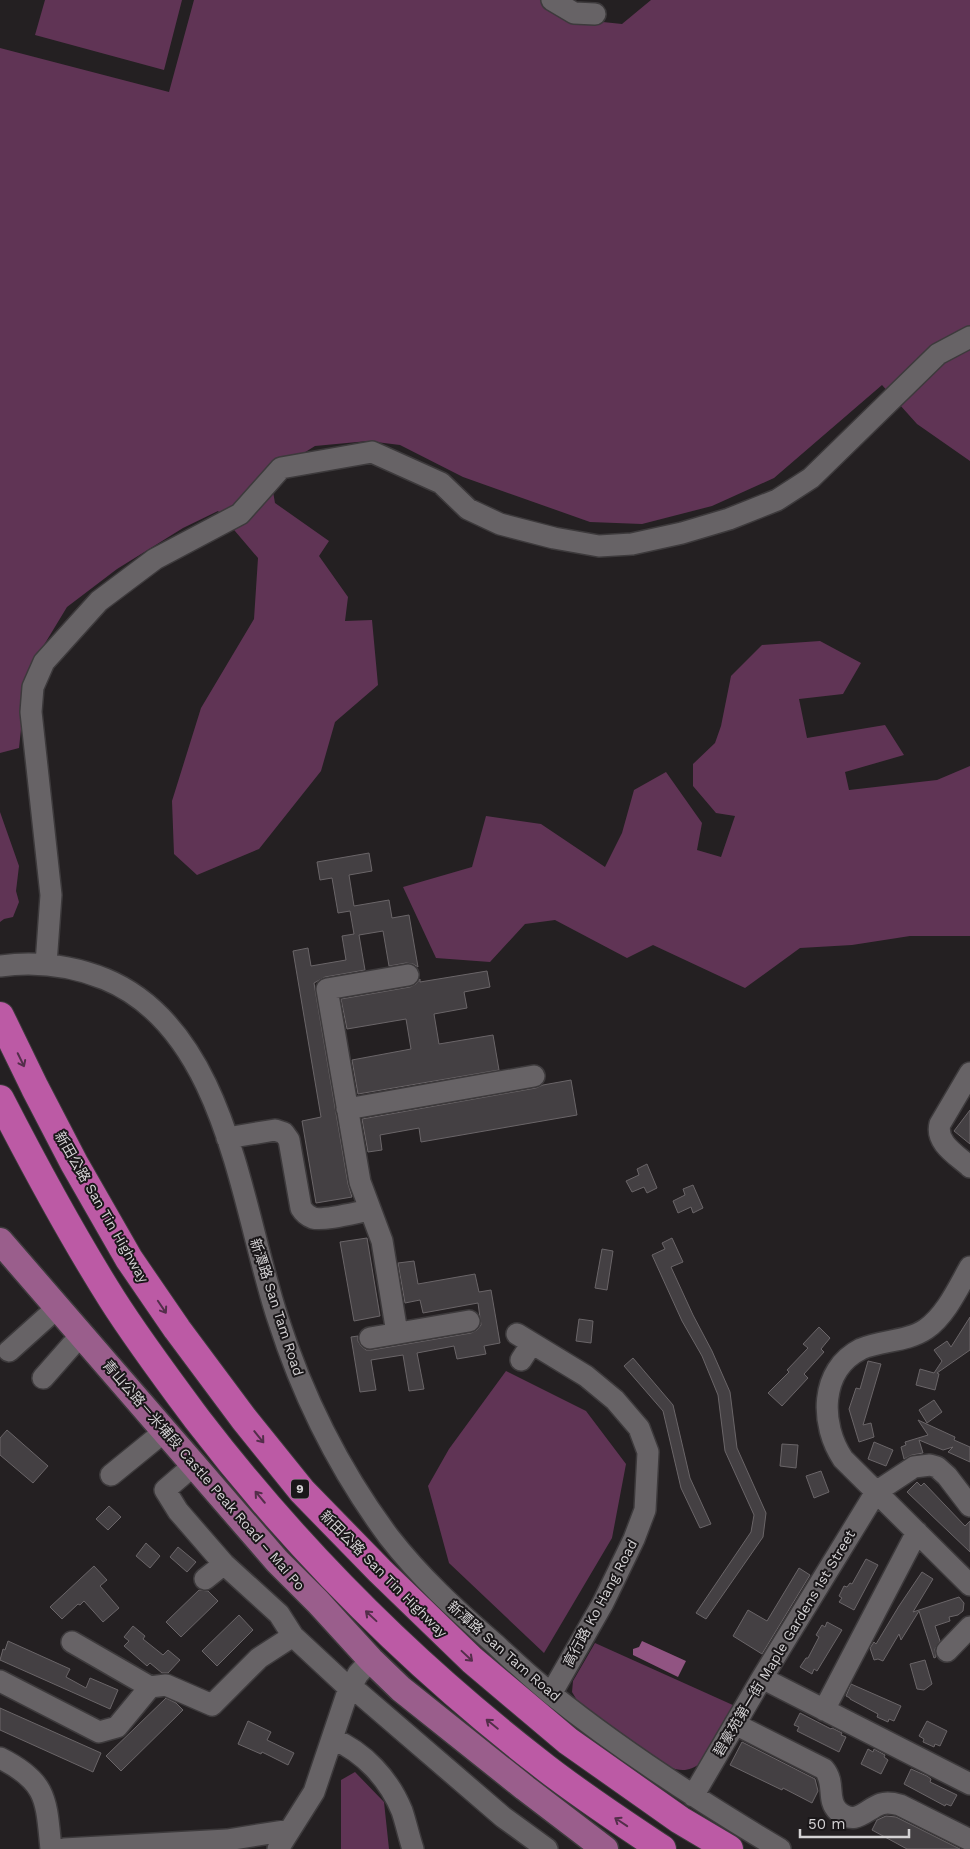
<svg xmlns="http://www.w3.org/2000/svg" width="970" height="1849" viewBox="0 0 970 1849" font-family="'Work Sans','Noto Sans TC',sans-serif">
<rect width="100%" height="100%" fill="#242022"/>
<path fill="#603455" d="M45,0h137l-18,70 -129,-35z
M194,0h350l30,19 48,5 29,-24h319v461l-53,-37 -35,-39 -108,93 -62,28 -70,18 -52,-2 -127,-45 -63,-32 -32,-4 -53,5 -45,28 5,29 54,38 -10,15 29,41 -3,24 27,-1 6,65 -43,37 -14,49 -62,78 -62,26 -23,-21 -2,-53 29,-93 53,-89 4,-61 -40,-47 -35,17 -66,41 -50,38 -40,66 -8,75 -19,5v-705l169,44z
M820,641l41,22 -18,31 -44,5 8,39 78,-13 19,30 -59,17 4,18 88,-10 33,-14v170h-60l-58,9 -52,3 -55,40 -92,-43 -26,13 -72,-38 -30,4 -35,38 -54,-4 -33,-71 69,-20 14,-51 55,8 64,43 17,-34 12,-43 32,-18 36,51 -5,27 24,7 14,-41 -19,-3 -23,-27v-22l22,-21 6,-17 10,-50 31,-31z
M0,812l19,54 -3,25 3,11 -6,15 -9,2 -4,3z
M506,1371l80,40 40,53 -14,74 -68,115 -95,-90 -21,-77 21,-37z
M595,1643l140,63 -34,57c-11,8 -19,9 -32,4l-91,-65 -6,-10 1,-11z
M355,1772l29,30 5,47h-48v-69z"/>
<path fill="#915482" d="M642,1641l44,20 -8,16 -45,-22v-6l6,-2z"/>
<path fill="#444043" stroke="#6a6568" d="M369,853l3,18 -23,4 5,31 35,-6 3,18 17,-3 9,52 -5,-3 -7,-1 -17,3 -6,-35 -24,4 6,35 -40,7 -11,6 34,201 4,13 -36,6 -14,-82 19,-4 -28,-166 15,-3 3,18 35,-6 -4,-24 12,-2 -4,-23 -12,2 -6,-35 -12,2 -3,-18z
M487,971l3,16 -26,5 3,16 -33,6 5,30 54,-9 6,35 -141,24 -6,-34 59,-11 -5,-30 -59,10 -6,-30 69,-12 6,-3 4,-5v3z
M571,1080l6,35 -156,27 -2,-14 -39,7 2,15 -14,2 -6,-33 174,-31 7,-3z
M970,1110v34l-16,-13z
M647,1164l10,24 -10,5 -3,-6 -12,5 -6,-11 13,-6 -2,-6z
M693,1185l10,23 -10,5 -2,-6 -13,6 -5,-12 12,-6 -2,-6z
M367,1238l13,78 -26,5 -14,-79z
M672,1238l11,24 -12,5 22,48 19,36 18,41 7,56 29,65 -3,24 -57,82 -10,-6 55,-81 3,-17 -29,-64 -7,-56 -16,-39 -20,-35 -30,-66 13,-6 -3,-6z
M602,1249l11,2 -6,39 -12,-2z
M414,1261l4,23 57,-10 4,18 12,-2 9,53 -16,3 2,8 -29,5 -3,-13 -37,7 7,36 -15,2 -6,-36 -32,5 5,30 -16,2 -9,-55 7,-1v5l3,5 5,4h6l99,-17 6,-3 4,-5 -3,-22 -55,10 -3,-13 -15,3 -7,-40z
M970,1317v33l-33,23 2,1 -4,16 -19,-5 4,-16 14,4 8,-12 -8,-11 13,-9 4,6z
M579,1319l14,2 -2,22 -15,-2z
M819,1327l11,11 -9,11 3,3 -20,22 4,4 -26,28 -14,-13 21,-21 -2,-2 21,-22 -5,-4z
M633,1358l40,47 17,73 21,46 -11,4 -19,-40 -18,-77 -39,-45z
M868,1361l13,3 -18,61 8,-2 3,14 -15,5 -10,-33 7,-21 4,1z
M934,1400l8,12 -15,11 -8,-13z
M918,1420l37,17 -1,3 16,7v15l-22,-10 5,-5 -10,3 -24,-10 4,13 -11,2 -8,4 -3,-12 5,-2 -1,-3 23,-7z
M7,1430l41,36 -15,17 -33,-28v-17z
M874,1442l19,8 -7,16 -18,-7z
M782,1444l16,1 -2,23 -16,-2z
M821,1471l8,21 -15,6 -8,-22z
M917,1482l4,4 3,-3 41,43 5,-5v31l-63,-60z
M109,1506l12,11 -13,13 -12,-11z
M146,1543l14,13 -10,12 -14,-12z
M178,1547l18,15 -9,10 -17,-15z
M866,1559l12,6 -24,45 -15,-8 3,-4 -3,-2 5,-10 3,1 3,-4 2,1z
M94,1566l13,14 -7,6 19,22 -16,14 -19,-21 -4,4 -2,-1 -16,15 -12,-12z
M799,1568l11,7 -48,79 -29,-18 15,-26 19,11z
M922,1572l11,7 -20,33 46,-15 5,6 -1,8 -5,4 -9,2 1,4 -15,5 5,15 -5,8 1,8 -2,1 -15,-47 -18,29 -2,-6 -16,27 -5,-2 -4,1 -4,-12 4,-6 2,2 23,-38z
M199,1590l9,1 10,10 -37,36 -15,-15z
M239,1615l14,15 -36,36 -15,-15z
M827,1622l15,8 -25,41 -3,-2 -2,5 -12,-7 6,-9h2l11,-21 -3,-2 6,-10 3,2z
M133,1626l12,10 -2,3 20,16 5,-5 12,10 -12,13h-6l-12,-10 -3,3 -23,-20 5,-5 -5,-4z
M8,1641l62,28 -4,8 20,11 4,-10 28,12 -8,19 -110,-49 3,-11 2,1z
M925,1660l7,24 -8,6 -7,-1 -7,-25z
M851,1684l50,22 -7,15 -5,-2 -1,3 -11,-5 1,-3 -28,-15v-1l-4,-2z
M166,1698l10,5 7,7 -62,61 -15,-15z
M0,1708l101,45 -8,19 -93,-42z
M800,1713l31,16 1,-1 10,5 -1,2 5,2 -7,15 -42,-21 2,-4 -5,-2z
M248,1721l23,11 -4,8 27,13 -6,12 -26,-13 -1,2 -23,-10z
M927,1721l20,10 -7,15 -5,-2 -1,3 -11,-5 1,-3 -5,-3z
M742,1742l73,37 3,12 -6,12 -29,-15 -1,2 -52,-25z
M868,1749l5,3 1,-3 11,6 -1,2 4,3 -7,14 -20,-10z
M911,1769l16,7 4,3 -1,3 27,13 -6,11 -5,-2 -1,2 -41,-22z
M886,1816l10,1 64,32h-53l-35,-19 5,-10z"/>
<g fill="none" stroke-linecap="round" stroke-linejoin="round">
<defs>
<path id="minor" d="M552,0l22,13 21,1
M46,964l5,-69 -20,-183 2,-25 11,-25 55,-61 56,-42 85,-45 41,-46 91,-16 69,31 27,26 32,15 54,14 45,8 33,-2 50,-11 47,-14 48,-19 34,-22 127,-124 32,-17
M0,966c37,-5 70,-1 105,13 122,50 136,229 173,340 25,78 62,152 111,218 31,40 67,73 106,107 18,17 37,34 56,50 72,58 150,108 229,155
M970,1073l-30,51c-5,19 17,31 30,43
M347,1109l187,-33
M227,1138l48,-8 9,3 5,7 12,68c3,5 7,8 12,10 11,3 45,-6 57,-8
M970,1267c-12,21 -24,48 -44,62 -19,13 -45,11 -65,20 -42,21 -41,76 -18,110l127,126
M397,1333l-15,-92 -22,-59 -33,-193 81,-14
M517,1334l69,42 29,24 24,28 9,24 -3,58 -11,29 -31,64 -52,91
M370,1338l99,-17
M9,1351l49,-44
M521,1360l11,-17
M43,1378l29,-33 12,-7
M194,1465l-29,25 13,21 46,53 55,50 14,22 57,53 9,4 144,124 44,32
M111,1475l54,-44
M205,1579l19,-15
M72,1642l78,45
M947,1651l23,-24
M762,1678l208,106
M0,1681l99,51 18,-5 33,-40 16,-2 46,20 47,-47 34,-22
M824,1710l93,-178
M735,1724l89,45c12,14 2,31 14,42 18,16 28,-2 43,-7 6,-2 12,-1 19,1l70,35
M333,1739c31,13 56,40 69,72 4,12 7,26 11,38
M0,1758c48,24 46,42 51,91
M693,1796l69,-118 114,-186 38,-25 16,-2 7,2 10,9 23,30
M64,1849l163,-9 63,-10
M278,1849l36,-57 33,-98 11,-20 13,-14"/>
<path id="major" d="M0,1241l277,320 41,41 53,58 30,29 124,99 80,61"/>
<path id="highway" d="M0,1016l35,72 39,75 55,96 48,70 67,90 58,72 78,80 92,89 96,81 112,79 49,29
M0,1099c35,68 71,135 112,200 26,41 56,81 85,120 98,128 213,243 340,342 40,32 83,60 125,88"/>
</defs>
<use href="#minor" stroke="#3d3a3c" stroke-width="24"/>
<use href="#major" stroke="#3d3a3c" stroke-width="29"/>
<use href="#highway" stroke="#3d3a3c" stroke-width="30"/>
<use href="#minor" stroke="#676366" stroke-width="21"/>
<use href="#major" stroke="#9a5e8c" stroke-width="26"/>
<use href="#highway" stroke="#bc5aa5" stroke-width="28"/>
</g>
<defs><path id="oneway-shaft" d="M-6 0H5M1.5-3L5.5 0L1.5 3" fill="none" stroke-width="1.6" stroke-linecap="round" stroke-linejoin="round" transform="scale(1.25)"/></defs>
<g stroke="#532e4a">
<use href="#oneway-shaft" transform="translate(21 1060) rotate(64)"/>
<use href="#oneway-shaft" transform="translate(162 1307) rotate(56)"/>
<use href="#oneway-shaft" transform="translate(259 1437) rotate(51)"/>
<use href="#oneway-shaft" transform="translate(260 1497) rotate(-130)"/>
<use href="#oneway-shaft" transform="translate(371 1616) rotate(-137)"/>
<use href="#oneway-shaft" transform="translate(467 1656) rotate(43)"/>
<use href="#oneway-shaft" transform="translate(492 1724) rotate(-141)"/>
<use href="#oneway-shaft" transform="translate(621 1822) rotate(-146)"/>
</g>
<g text-anchor="middle" stroke-width="4" stroke-linejoin="round" paint-order="stroke">
<rect fill="#1a1719" stroke="#9c9a9c" stroke-width="1" x="291" y="1479.5" width="18" height="19" rx="4"/>
<g font-size="12" font-weight="bold" fill="#d4d2d4">
<text x="300" y="1493">9</text>
</g>
<g font-size="14" fill="#d4d2d4" stroke="#1a1719">
<text transform="translate(102 1207) rotate(60)" y="5">新田公路 San Tin Highway</text>
<text transform="translate(277 1307) rotate(72)" y="5">新潭路 San Tam Road</text>
<text transform="translate(204 1475) rotate(49)" y="5">青山公路－米埔段 Castle Peak Road – Mai Po</text>
<text transform="translate(384 1574) rotate(45)" y="5">新田公路 San Tin Highway</text>
<text transform="translate(600 1603) rotate(-62)" y="5">高行路 Ko Hang Road</text>
<text transform="translate(784 1643) rotate(-59)" y="5">碧豪苑第一街 Maple Gardens 1st Street</text>
<text transform="translate(504 1651) rotate(41)" y="5">新潭路 San Tam Road</text>
</g>
</g>
<path d="M800 1829v8h109v-8" fill="none" stroke="#d4d2d4" stroke-width="2.5"/>
<text x="808" y="1829" font-size="15" fill="#d4d2d4" stroke="#1a1719" stroke-width="4" paint-order="stroke">50 m</text>
</svg>
